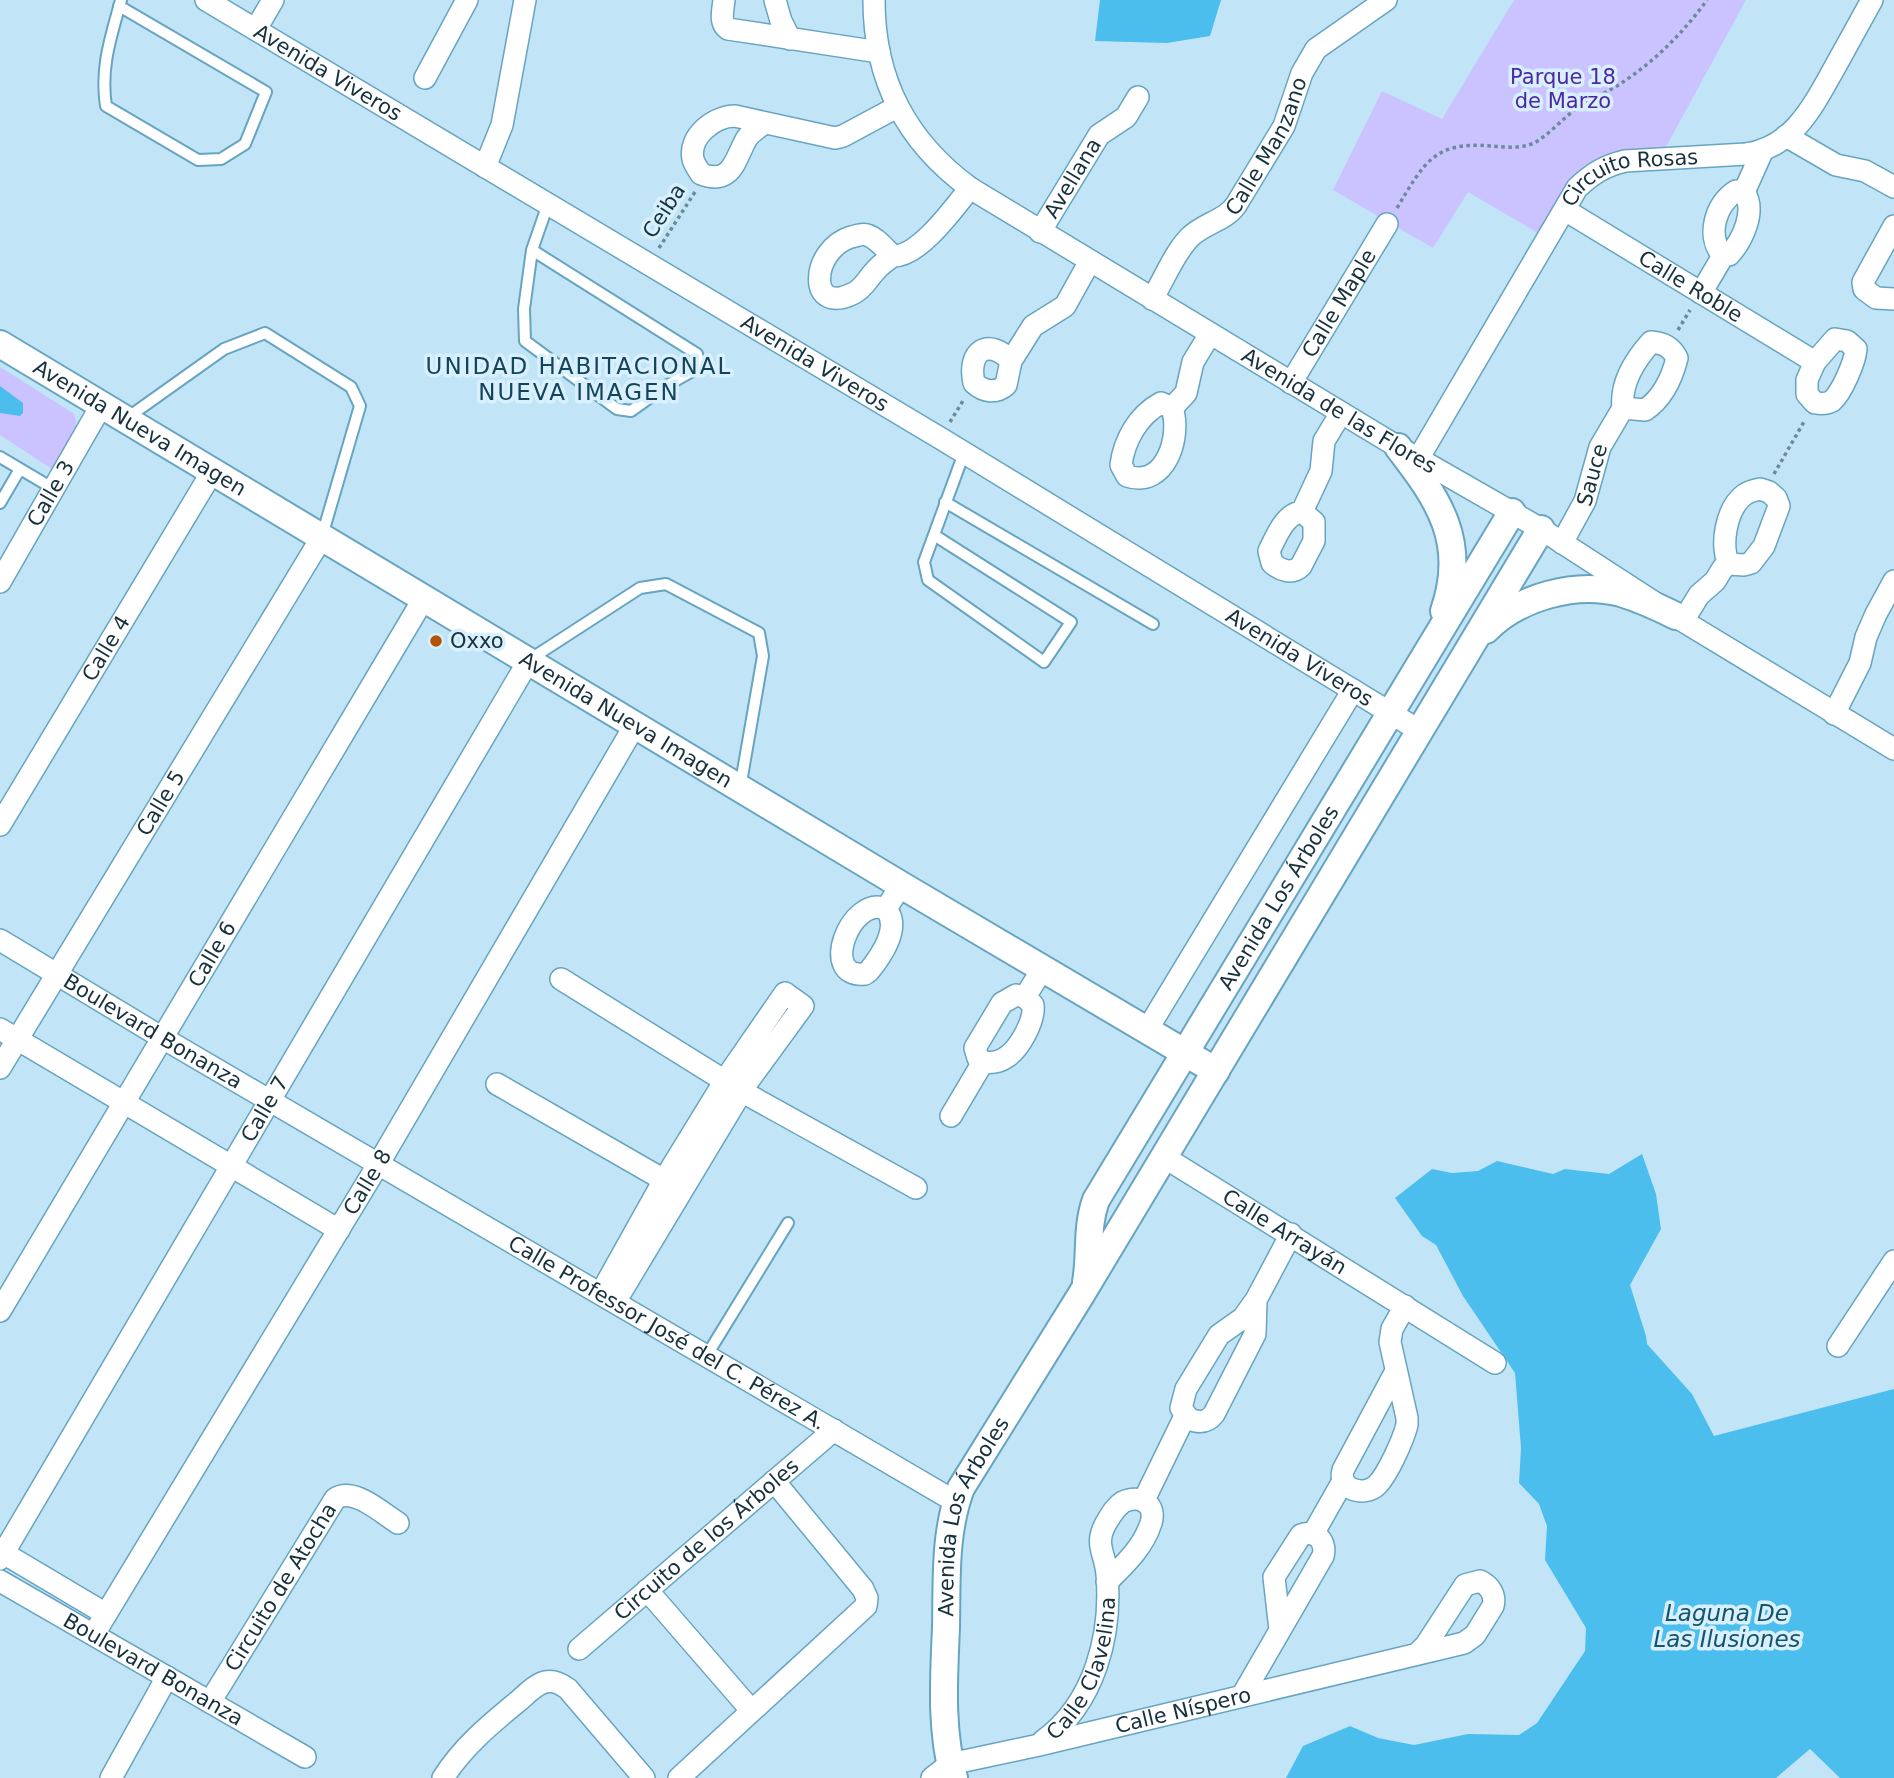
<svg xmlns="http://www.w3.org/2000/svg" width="1894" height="1778" viewBox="0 0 1894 1778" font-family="'DejaVu Sans',sans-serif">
<rect width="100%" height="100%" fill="#c1e5f7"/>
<path fill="#cac3ff" d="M1514,0h232l-86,158 -52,7 -60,74 -80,-47 -35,56 -100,-58 49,-99 60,28z
M0,367l73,46c11,17 -12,41 -21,56l-52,-34z"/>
<path fill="#4bbeee" d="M1100,0h121l-11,36 -43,7 -72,-2z
M0,386l23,17v10l-3,3 -20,-3z
M1642,1154l14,40 5,35 -31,56 16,51 1,8 45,50 22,42 180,-47v389h-54l-30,-29 -34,29h-490l17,-32 47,-20 28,12 36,7 54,-11 51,1 18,-12 48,-72 1,-23 -41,-68 2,-34 -8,-22 -20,-21 2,-35 -6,-75 -52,-77 -27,-51 -14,-9 -27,-38 37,-29 20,4 26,-2 19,-10 56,13 12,-5 44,5z"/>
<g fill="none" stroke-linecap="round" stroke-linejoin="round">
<defs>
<path id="service" d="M119,6l147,86 -21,52 -24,15 -23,1 -92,-54c-6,-39 5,-69 15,-106
M532,250l165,104 2,7 -3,8 -30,17 -35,25 -14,-2 -92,-68 -1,-32 8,-59 16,-46
M127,418l97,-69 41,-16 86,54 9,19 -38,130
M0,457l54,32
M945,502l208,122
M0,503l20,-34
M934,535l137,87 -27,40 -116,-82 -4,-18 40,-109
M529,660l111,-72 26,-4 93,49 4,23 -23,132
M707,1355l81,-132"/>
<g id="minor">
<path id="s1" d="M206,0l734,438 480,293"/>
<path d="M724,0c-1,10 -5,23 4,29l151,23"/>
<path d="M775,0l6,21 9,18"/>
<path id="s2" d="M874,0c0,80 32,141 96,188l428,259 143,82 142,92 211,128"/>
<path d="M256,29l17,-29"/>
<path d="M425,78l42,-78"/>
<path d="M765,123c-6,4 -14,9 -18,15 -12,20 -14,48 -46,36 -3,-5 -7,-10 -8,-15 -5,-23 22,-43 42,-43l100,22 8,-2 54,-29"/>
<path d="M1786,136l50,29 29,6 29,16"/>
<path d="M485,167l17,-42 23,-125"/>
<path d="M1744,192l18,-40"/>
<path id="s3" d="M1565,210l250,152 20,-23 12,2 9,8c-1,13 -14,43 -24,52 -5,3 -11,3 -17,2l-8,-9v-14l8,-18"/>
<path d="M1894,226l-31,56 1,7 12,9 18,1"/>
<path id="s4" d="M1040,232l59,-97 27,-18 12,-20"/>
<path d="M893,256c-6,4 -12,8 -17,14 -8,8 -12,18 -22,23 -47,24 -44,-43 -3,-56 6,-1 10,-4 16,-2 10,3 18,14 26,21 26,1 61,-48 77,-68"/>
<path d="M1701,293l22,-37 6,-1c13,-14 28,-44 15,-63l-8,-1c-21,14 -30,45 -13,65"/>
<path id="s5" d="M1152,299c12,-19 22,-46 38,-62 14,-14 35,-16 46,-32l48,-79 18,-53 14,-24 70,-49"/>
<path d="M1011,361c-23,-24 -44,-10 -37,22 10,9 22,11 32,2l5,-24 22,-35 32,-20 25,-45"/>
<path id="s6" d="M1291,383l96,-159"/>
<path d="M1172,408c10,29 -7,81 -45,68l-6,-11c3,-24 17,-50 40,-62l11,5 14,-15 7,-31 17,-28"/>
<path id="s7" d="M1418,459l159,-271c15,-14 27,-22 48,-27l121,-7c48,-7 67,-48 89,-87 12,-22 25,-45 37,-67"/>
<path d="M1302,512l12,10v19l-13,25c-9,9 -21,4 -29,-3l-3,-12c7,-14 16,-38 33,-39l19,-41 3,-30 17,-28"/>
<path id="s8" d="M1562,543l23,-42 15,-54 23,-39 22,2c18,-12 27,-32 32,-52 -6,-11 -13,-15 -26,-16 -16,18 -31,41 -28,66"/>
<path id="s9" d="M0,582l101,-176"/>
<path d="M1683,621l16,-26 16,-14 8,-13 6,-4 15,1 7,-2 13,-17 15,-40 -3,-8 -7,-6 -9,-3c-5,1 -12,3 -16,6 -18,14 -24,50 -15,69"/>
<path d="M1834,714l26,-51 6,-26 10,-23 18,-33"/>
<path id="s10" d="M0,825l212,-353"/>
<path d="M886,909c-35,-15 -68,70 -21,65l4,-3c13,-16 32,-44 17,-62l15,-24"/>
<path id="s11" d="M0,940l161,97 795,465"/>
<path d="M561,979l180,112 175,97"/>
<path d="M0,1029l339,201"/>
<path d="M1147,1030l206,-340"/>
<path d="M983,1062l-5,-4 -3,-10 27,-45 14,-8 9,2"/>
<path id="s12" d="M0,1068l322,-531"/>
<path d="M497,1084l167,96"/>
<path d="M951,1116l32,-54c8,1 15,1 22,-4 14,-8 30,-37 28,-53l-8,-8 18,-29"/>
<path id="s13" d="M1164,1157l331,206"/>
<path d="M601,1293l63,-113 65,-106 56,-81 18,13 -57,78 -131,218"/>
<path d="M1256,1300l-1,34 -41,80c-7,9 -15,9 -25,5l-8,-11 5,-19 33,-54 24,-17 13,-18 35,-66"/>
<path id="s14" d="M0,1311l424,-713"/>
<path d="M1838,1346l56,-85"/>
<path d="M1396,1371l-53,99c-6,20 22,27 34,15 11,-11 26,-45 30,-60v-7l-17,-76 2,-13 13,-23"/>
<path d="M1144,1500l41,-84"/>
<path d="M1313,1534l30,-53"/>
<path d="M0,1551l106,63"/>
<path id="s15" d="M0,1559l529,-899"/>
<path id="s16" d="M0,1581l305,176"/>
<path d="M647,1590l104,120"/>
<path id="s17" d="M94,1634l285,-471 256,-438"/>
<path id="s18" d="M579,1649l255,-219"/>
<path d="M1242,1696l81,-140c4,-14 -7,-27 -22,-21l-27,42 6,53"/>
<path id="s19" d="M210,1702l125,-203c18,-13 47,14 63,24"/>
<path id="s20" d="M1043,1741c52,-38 69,-106 64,-167 -2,-22 -13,-29 -1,-51 5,-8 9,-16 17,-21 17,-8 34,2 28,21 -8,25 -27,42 -44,59"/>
<path d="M111,1778l56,-101"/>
<path d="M443,1778c19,-30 45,-52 73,-75 8,-6 16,-16 26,-20 10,-4 18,0 26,6l76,89"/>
<path d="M679,1778l187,-172 1,-8 -4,-9 -89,-108"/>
<path id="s21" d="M932,1778l18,-14 89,-19 425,-102 11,-8 18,-29c3,-11 -3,-20 -13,-25l-15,4 -39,60 -8,8"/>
</g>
<g id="tertiary">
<path id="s22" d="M0,344l901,541 315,186"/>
<path d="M1398,447c41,53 70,95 46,164"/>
<path d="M1486,630c33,-33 89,-49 135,-37 19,6 37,14 55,23"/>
<path id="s23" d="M1086,1282c5,-28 0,-55 10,-82l416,-688"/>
<path id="s24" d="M954,1778c-14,-48 -10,-101 -8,-151 1,-46 -2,-94 15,-139l120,-193 460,-766"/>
</g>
</defs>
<use href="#service" stroke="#67a4c1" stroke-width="14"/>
<use href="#minor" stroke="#67a4c1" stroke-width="24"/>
<use href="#tertiary" stroke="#67a4c1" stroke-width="30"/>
<path stroke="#6c8b9a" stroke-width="3.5" stroke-dasharray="3.5 3.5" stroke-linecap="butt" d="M1397,208c27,-45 37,-67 94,-62 14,1 30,3 43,-3 15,-8 28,-24 42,-34 15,-10 32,-17 47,-27 33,-22 60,-49 84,-82
M659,248l36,-56
M1678,330l12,-20
M950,422l14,-23
M1774,474l31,-54"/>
<use href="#service" stroke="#fff" stroke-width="10"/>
<use href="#minor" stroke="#fff" stroke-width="21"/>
<use href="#tertiary" stroke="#fff" stroke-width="26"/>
</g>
<circle fill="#b25307" stroke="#d8f0fd" stroke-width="2.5" cx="436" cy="641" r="7"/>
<g text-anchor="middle" stroke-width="7" stroke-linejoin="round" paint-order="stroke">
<g font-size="21" fill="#17313c" stroke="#d8f0fd">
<text dy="7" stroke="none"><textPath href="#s1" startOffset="142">Avenida Viveros</textPath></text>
<text dy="7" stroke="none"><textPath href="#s5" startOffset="196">Calle Manzano</textPath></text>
<text dy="7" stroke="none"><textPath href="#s4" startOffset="63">Avellana</textPath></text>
<text dy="7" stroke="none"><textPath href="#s7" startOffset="369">Circuito Rosas</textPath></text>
<text transform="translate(664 211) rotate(-57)" y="7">Ceiba</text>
<text dy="7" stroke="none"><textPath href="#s3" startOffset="147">Calle Roble</textPath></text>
<text dy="7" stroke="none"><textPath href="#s6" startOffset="93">Calle Maple</textPath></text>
<text dy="7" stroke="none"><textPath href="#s1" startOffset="709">Avenida Viveros</textPath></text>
<text dy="7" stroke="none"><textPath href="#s2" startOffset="651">Avenida de las Flores</textPath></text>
<text dy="7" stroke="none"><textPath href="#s22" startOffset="163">Avenida Nueva Imagen</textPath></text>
<text dy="7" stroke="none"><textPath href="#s8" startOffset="75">Sauce</textPath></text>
<text dy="7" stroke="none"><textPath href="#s9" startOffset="102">Calle 3</textPath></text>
<text dy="7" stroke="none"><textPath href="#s10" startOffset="206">Calle 4</textPath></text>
<text dy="7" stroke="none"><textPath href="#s1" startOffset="1276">Avenida Viveros</textPath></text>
<text dy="7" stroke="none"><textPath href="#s22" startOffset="730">Avenida Nueva Imagen</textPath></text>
<text dy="7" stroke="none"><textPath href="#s12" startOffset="310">Calle 5</textPath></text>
<text dy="7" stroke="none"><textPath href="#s23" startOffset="436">Avenida Los Árboles</textPath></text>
<text dy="7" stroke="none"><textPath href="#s14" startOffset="415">Calle 6</textPath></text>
<text dy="7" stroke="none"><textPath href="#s11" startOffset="178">Boulevard Bonanza</textPath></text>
<text dy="7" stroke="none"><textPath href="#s15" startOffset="522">Calle 7</textPath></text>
<text dy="7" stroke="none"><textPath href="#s17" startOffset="528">Calle 8</textPath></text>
<text dy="7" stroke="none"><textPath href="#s13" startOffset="142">Calle Arrayán</textPath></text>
<text dy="7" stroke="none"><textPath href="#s11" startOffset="774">Calle Professor José del C. Pérez A.</textPath></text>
<text dy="7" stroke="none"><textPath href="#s24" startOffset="268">Avenida Los Árboles</textPath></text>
<text dy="7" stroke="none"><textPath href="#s18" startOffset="168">Circuito de los Árboles</textPath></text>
<text dy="7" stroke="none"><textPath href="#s19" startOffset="135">Circuito de Atocha</textPath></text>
<text dy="7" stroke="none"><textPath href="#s20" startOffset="86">Calle Clavelina</textPath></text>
<text dy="7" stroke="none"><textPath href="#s16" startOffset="177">Boulevard Bonanza</textPath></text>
<text dy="7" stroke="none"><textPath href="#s21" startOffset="262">Calle Níspero</textPath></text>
</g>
<g font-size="21" fill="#4d27a2" stroke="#d8f0fd">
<text x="1563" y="84">Parque 18<tspan x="1563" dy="24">de Marzo</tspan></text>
</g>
<g font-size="21" fill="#17313c" stroke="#d8f0fd" text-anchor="start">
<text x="450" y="648">Oxxo</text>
</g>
<g font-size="23" letter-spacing="2" fill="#154458" stroke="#d8f0fd">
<text x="579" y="374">UNIDAD HABITACIONAL<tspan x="579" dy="26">NUEVA IMAGEN</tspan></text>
</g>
<g font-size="23" font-style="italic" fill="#14536c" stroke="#d8f0fd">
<text x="1727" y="1621">Laguna De<tspan x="1727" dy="26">Las Ilusiones</tspan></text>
</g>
</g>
</svg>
